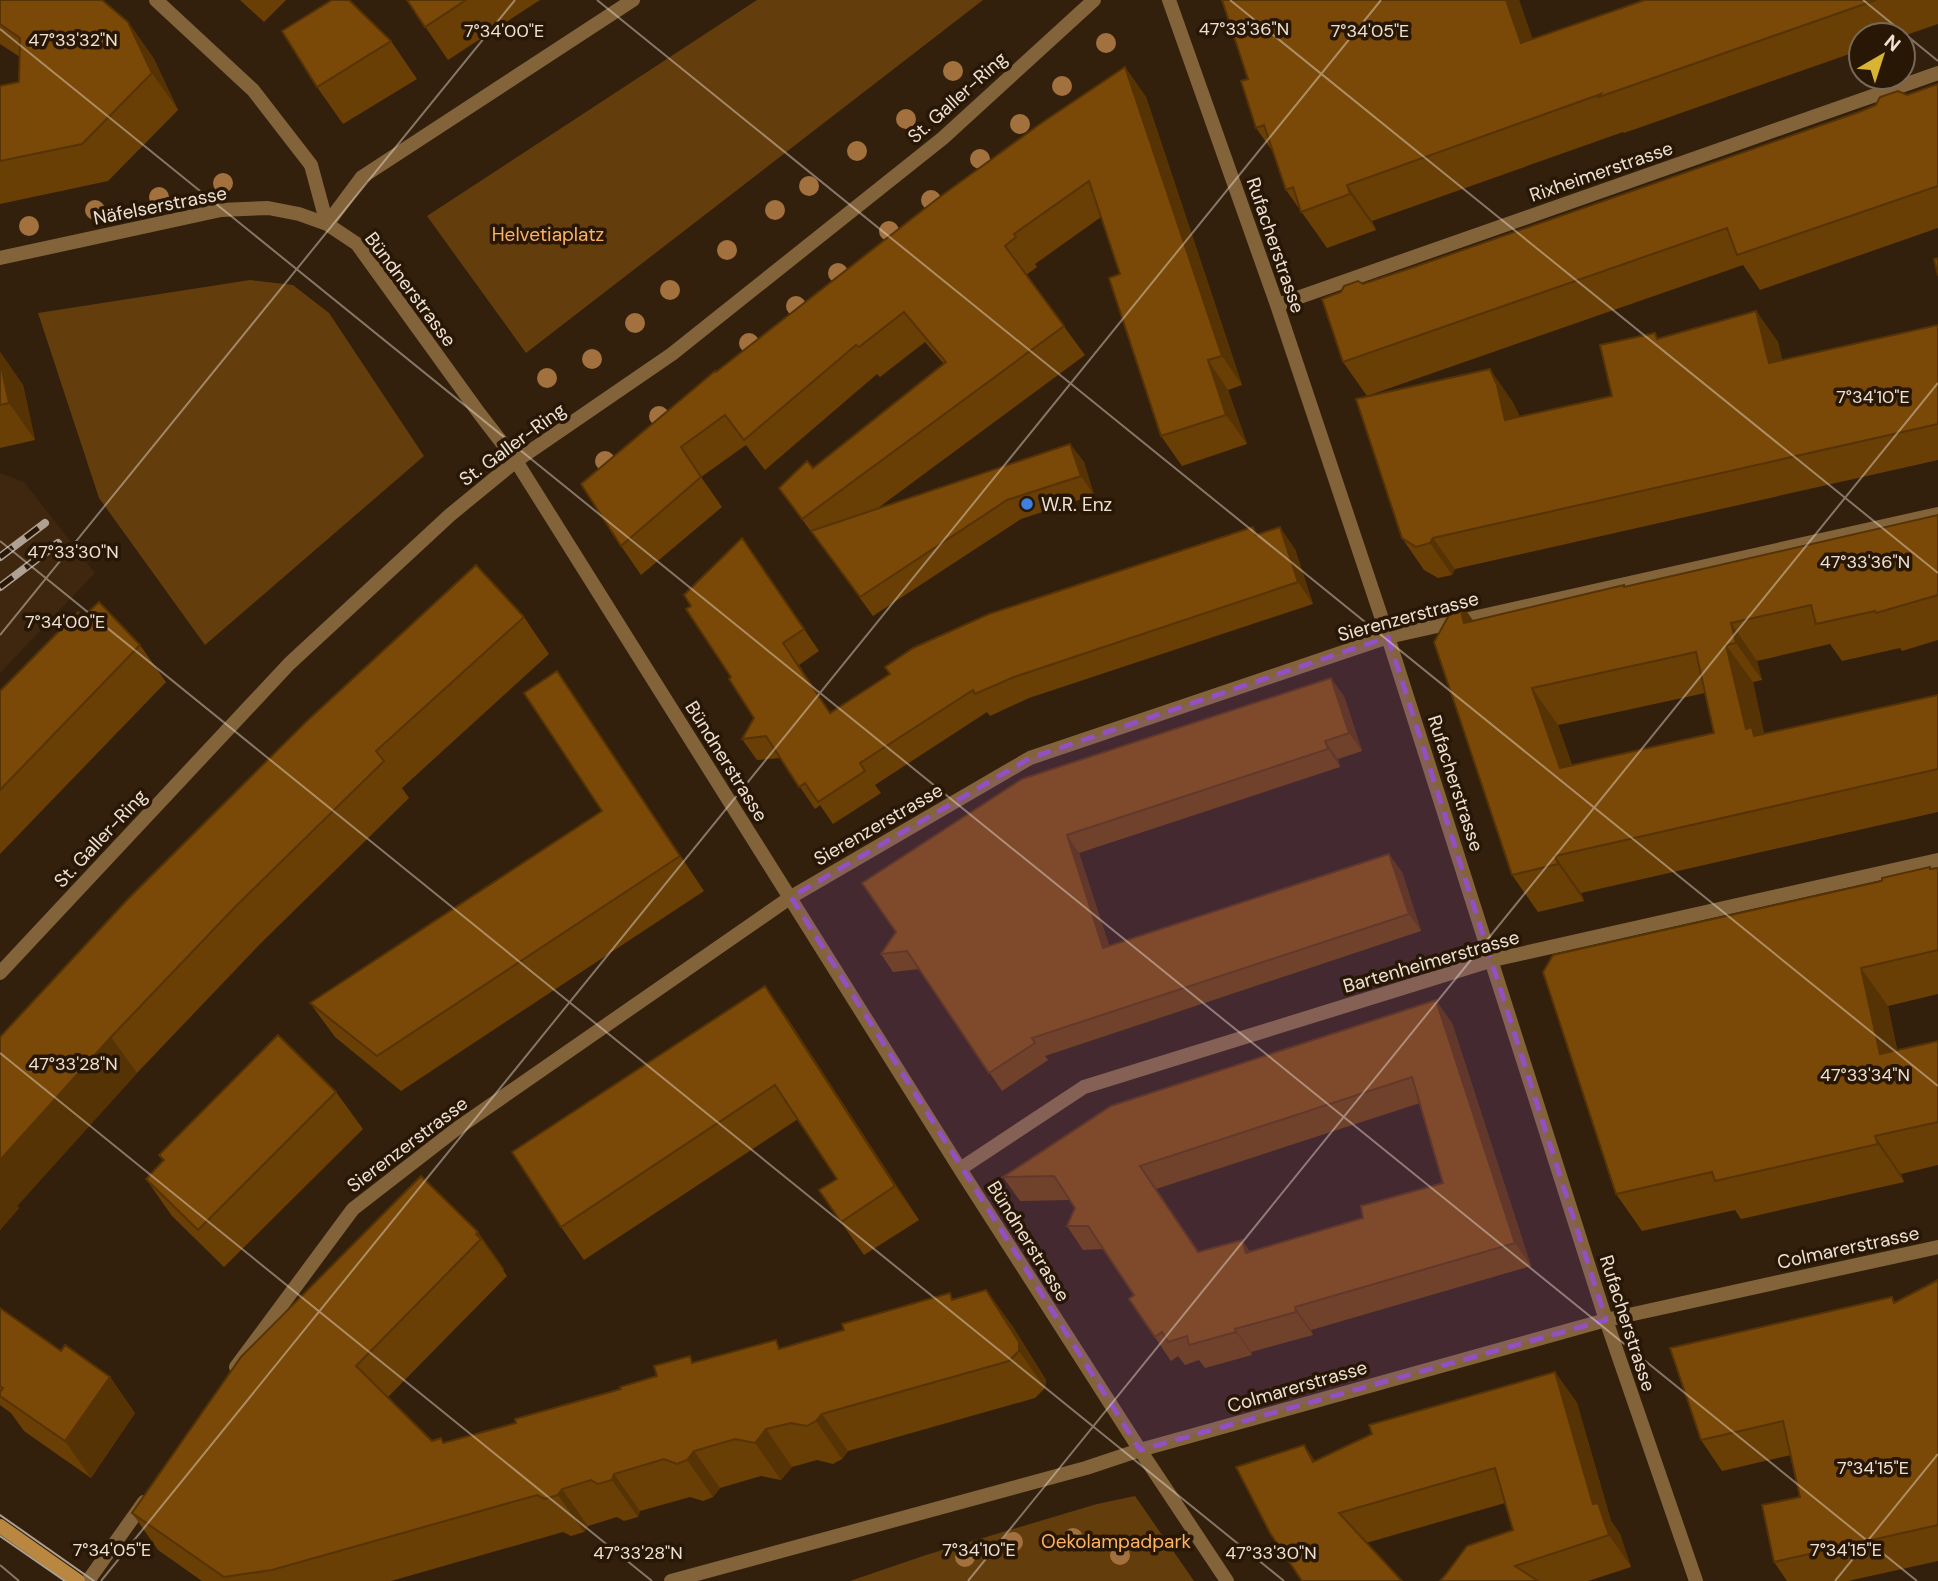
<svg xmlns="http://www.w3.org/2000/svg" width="1938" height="1581" viewBox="0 0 1938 1581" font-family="'DM Sans',sans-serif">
<rect width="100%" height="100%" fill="#32200d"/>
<path fill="#3e270e" d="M0,473l24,9 71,91 -95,100z"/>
<path fill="#643d0d" d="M757,0h226l-457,353 -99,-137z
M250,280l43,5 36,28 95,143 -219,189 -106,-147 -61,-185z
M1135,1496l59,85h-344l76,-26 171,-51z"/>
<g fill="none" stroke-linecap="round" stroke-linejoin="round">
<path stroke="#83643a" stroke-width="14" d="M156,0l97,90 58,75 16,59
M1169,0l108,305 111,332 218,683 90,261
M327,224l35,-47 271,-177
M1277,305l661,-232
M0,973l289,-309 161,-149 66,-54 444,708 180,281 87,131
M960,1169l124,-82 409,-127 445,-100
M236,1367l117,-158 102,-79 336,-233 239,-139 358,-121 550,-123
M88,1581l56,-79
M671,1581l415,-113 54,-18 466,-130 332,-73"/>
<path stroke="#83643a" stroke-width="14" d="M0,258l221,-48 47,-2 31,6 28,10 30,20 122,169 37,48 156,-107 271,-216 151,-138"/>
<path stroke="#ba8740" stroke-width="14" d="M0,1526l78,55"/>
<path stroke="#aea092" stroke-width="2" d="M0,1515l94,66
M0,1536l65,45"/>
<defs>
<path id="rail" d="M0,557l45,-34
M0,587l58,-44"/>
</defs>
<use href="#rail" stroke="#aea092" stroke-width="8"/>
<use href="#rail" stroke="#281705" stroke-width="5" stroke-dasharray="16" stroke-linecap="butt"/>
</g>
<g fill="#a2713d">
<circle cx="1106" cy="43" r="10"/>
<circle cx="953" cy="71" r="10"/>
<circle cx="1062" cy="86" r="10"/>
<circle cx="906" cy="119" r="10"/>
<circle cx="1020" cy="124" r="10"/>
<circle cx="857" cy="151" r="10"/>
<circle cx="980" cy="159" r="10"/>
<circle cx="223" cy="183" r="10"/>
<circle cx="809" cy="186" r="10"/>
<circle cx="159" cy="197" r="10"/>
<circle cx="931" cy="200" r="10"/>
<circle cx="95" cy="210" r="10"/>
<circle cx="775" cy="210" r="10"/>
<circle cx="29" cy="226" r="10"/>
<circle cx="889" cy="231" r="10"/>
<circle cx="727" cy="250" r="10"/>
<circle cx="838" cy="273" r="10"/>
<circle cx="670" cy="290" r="10"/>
<circle cx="796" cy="306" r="10"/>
<circle cx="635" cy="323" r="10"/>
<circle cx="749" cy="343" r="10"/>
<circle cx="592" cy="359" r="10"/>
<circle cx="547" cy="378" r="10"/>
<circle cx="659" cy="416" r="10"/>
<circle cx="605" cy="461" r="10"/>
<circle cx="1073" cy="1538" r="10"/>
<circle cx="1013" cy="1542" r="10"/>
<circle cx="1120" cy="1555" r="10"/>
<circle cx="965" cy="1557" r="10"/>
</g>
<path fill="#6a3f06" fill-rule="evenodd" d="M0,0l128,22 26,37 24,51 -70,71 -108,23v-118l19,-4 1,-25 -20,-13z
M240,0h46l-22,22z
M407,0h133l-92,60z
M1222,0h297l13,39 113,-39h293v24l-35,12 -42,-1v15l-237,83 -1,-1 -251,89 4,9 -49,18 -41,-58 -12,-37 -18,-25 -8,-49z
M391,41l26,38 -74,45 -26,-37z
M1125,67l21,30 96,288 -14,5 19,54 -65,22 -21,-30 -41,-162 -19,-57 -66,47 2,3 -11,8 59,80 -207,153 192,-64 14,18 10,33 -73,24 -148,97 -94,-128 34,-20 131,-104 -19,-22 -45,35 -3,-3 -112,96 -19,-25 -45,32 21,30 -81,68 -20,-29 95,-174z
M1938,84v144l-178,62 -17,-25 -376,131 -24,-34 20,-78 51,-17z
M1756,311l22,31 4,18 156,-35v135l-483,109 -3,6 -14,3 -14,-8 -22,-32 110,-137 8,16 92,-21 46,-58z
M0,352l23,33 12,55 -35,8z
M1938,515v125l-36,11 -2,-3 -58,13 -12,-17 -73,17 5,19 -9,2 11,52 174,-39v117l-357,81 3,8 -46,11 -26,-37 -39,-254 151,-36 1,2zM1705,693l9,40 -142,32 -14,-40z
M1258,534l37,15 18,55 -284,94 -39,18 -3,-4 -112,73 6,8 -48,31 -13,-19 -5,4 -35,-51 -23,2 -15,-21 12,-21 -23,-41 11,-139 77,113 -20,14 31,48z
M83,617l57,28 26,37 -166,172v-163z
M524,617l25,37 -147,134 7,10 -149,146 -123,129 -120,133 2,2 -19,22v-193z
M557,671l24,35 123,185 -303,200 -66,-54 -25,-34 292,-192z
M1344,696l18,55 -24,8 2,8 -261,86 30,93 293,-74 19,59 -376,125 3,4 -46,31 -83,-122 -26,3 -12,-18 15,-22 -34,-49z
M1930,867l2,2 6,-1v126l-50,12 9,44 41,-9v124l-37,9 3,8 -163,37 -6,-9 -93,21 -26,-37 266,-313z
M765,986l23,33 131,201 -55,35 -23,-33 -4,-43 -39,-60 -214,141 -23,-33z
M1452,1023l79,243 -220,64 2,5 -62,17 1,3 -47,13 -6,-8 -14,5 -7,-9 -7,5 -42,-62 5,-4 -31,-46 -20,1 -16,-24 8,-18 -6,-8 -49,1 -17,-24zM1420,1103l23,80 -80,35 -113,33 -51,1 -43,-63z
M336,1092l27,37 -139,138 -52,-51 -26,-37 17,-18 -4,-6z
M478,1232l26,37 -1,1 4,6 -119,121 44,44 9,-3 3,5 72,-20 105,-34 74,-26 87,-15 204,-58 27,37 33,53 -1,8 -10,10 -187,53 -6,8 -9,5 -16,-4 -25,7 -11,13 -20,-4 -41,12 -7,9 -10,4 -13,-4 -50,14 -2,6 -14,4 -7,-4 -29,9 -4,6 -13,4 -8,-4 -172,49h-189l-44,-31 -26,-37z
M1938,1280v281l-90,20h-61l-13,-19 26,-65 -9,-42 -69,16 -21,-31 195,-138z
M0,1308l61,43 49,26 25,36 -44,65 -67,-47 -13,-18 -11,-8z
M1555,1372l22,31 34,118 9,13 11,33 -43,14h-148l73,-51 -8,-27 -139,40 -64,38 14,-120z"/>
<path fill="#563305" d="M1506,0h13l28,79 -26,-36z
M128,22l26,37 24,51 -26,-37z
M1125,67l21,30 96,288 -20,-29z
M1347,185l25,36 4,9 -26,-36z
M1756,311l22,31 13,52 -22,-31z
M0,352l23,33 12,55 -26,-37 -9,-42z
M1208,360l20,30 19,54 -21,-29z
M1490,369l22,32 7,15 8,36 -22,-32z
M1070,444l14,18 10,33 -13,-19z
M1280,527l15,22 18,55 -15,-22z
M1433,538l22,31 -3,6 -22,-32z
M1458,599l26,37 -20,-13z
M1731,623l26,38 5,19 -26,-37z
M1726,645l27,37 15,69 -22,-22z
M557,671l24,35 123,185 -24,-35z
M1331,678l13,18 18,55 -13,-18z
M1532,688l26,37 28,80 -26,-37z
M1325,741l13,18 2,8 -12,-18z
M1067,835l12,18 37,113 -13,-18z
M1389,854l13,18 19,59 -12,-17z
M1555,856l26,37 3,8 -26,-37z
M1861,968l27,38 18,85 -26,-37z
M765,986l23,33 131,201 -24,-34z
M1436,1000l16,23 79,243 -16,-23z
M111,1037l26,36 -120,133 2,2 -19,22v-70z
M1875,1136l26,38 3,8 -26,-38z
M478,1232l26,37 -1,1 -22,-31 -5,-5z
M1242,1240l16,23 -12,-10z
M986,1290l27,37 33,53 -1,8 -26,-37z
M1295,1307l16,23 2,5 -17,-23z
M1235,1329l16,23 1,3 -16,-23z
M1555,1372l22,31 34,118 9,13 11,33 -22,-32 -16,-31z
M110,1377l25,36 -44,65 -26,-37z
M822,1414l26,37 -6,8 -26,-38z
M766,1429l26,38 -11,13 -26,-37z
M1304,1445l22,31 -13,-14z
M694,1451l26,37 -7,9 -26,-37z
M614,1474l26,37 -2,6 -26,-37z
M562,1489l26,37 -4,6 -26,-37z"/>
<path fill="#7b4907" stroke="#563305" stroke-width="2" fill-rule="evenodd" d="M0,0h102l26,22 24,51 -70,71 -82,17v-75l19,-4 1,-44 -20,-14z
M332,0h17l42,41 -74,46 -35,-56z
M407,0h59l-41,27z
M1222,0h284l15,43 124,-43h231l-277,97 2,-3 -254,91 3,9 -49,18 -8,-25 -7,3 -22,-65 -8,3 -15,-47 7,-2z
M1125,67l97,289 -14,4 18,55 -65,21 -52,-158 11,-4 -31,-93 -75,53 2,3 -11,9 59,80 -262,193 -23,-31 28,-27 6,7 133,-106 -42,-50 -45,35 -3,-2 -112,95 -19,-25 -44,32 20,30 -80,69 -40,-62 134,-113 1,1 221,-173 103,-75z
M1938,84v102l-201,69 -10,-27 -384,134 -21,-63 19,-7 3,-6 14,-5 5,3 51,-17 445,-155 17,-7 4,-8 18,-6 9,4z
M1938,258v18l-4,-17z
M1756,311l13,52 169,-38v99l-505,114 -3,5 -14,4 -14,-9 -46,-139 134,-30 7,16 8,35 107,-24 -12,-51 55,-12 2,6z
M0,361l9,42 -9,2z
M1070,444l11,32 -74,24 -147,97 -49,-66z
M1938,515v80l-62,18 -1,-2 -59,13 -5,-19 -80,18 5,20 -10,2 20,84 6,-2 2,9 184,-41v74l-383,87 3,8 -46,11 -78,-233 24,-43 6,24 160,-38v2zM1696,652l18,81 -154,35 -28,-80z
M1253,527l3,8 24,-8 18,55 -284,95 -39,17 -2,-4 -113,73 5,8 -47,31 -13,-19 -6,4 -33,-51 -24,3 12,-21 -25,-39 2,-2 -45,-68 5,-3 -7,-11 58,-57 62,91 -21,14 47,70 60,-39 -5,-7 28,-19 76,-34z
M476,565l48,52 -148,134 8,10 -149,146 -124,130 -111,123v-123l129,-139 177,-176z
M99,602l41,43 -140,145v-99l78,-79 5,5z
M557,671l123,185 -303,200 -67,-53 292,-192 -78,-118z
M1331,678l18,55 -24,8 3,8 -261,86 36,113 286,-94 20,60 -377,124 3,5 -46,30 -82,-122 -26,3 15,-22 -34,-49 160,-104z
M1930,867v2l8,-1v82l-77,18 19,86 58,-13v81l-63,14 3,8 -163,37 -3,-9 -96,22 -73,-222 10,-17 329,-74v-3z
M765,986l130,200 -54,36 -22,-32 18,-11 -62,-94 -214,142 -49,-75z
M1436,1000l79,243 -220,64 1,5 -61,17 1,3 -47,13 -2,-9 -19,6 -6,-10 -7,5 -26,-38 5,-4 -46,-69h-21l8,-18 -21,-32 -51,1 108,-71zM1412,1077l31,106 -82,23 2,12 -117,35 -4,-13 -44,12 -58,-86z
M278,1035l58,57 -138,138 -52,-51 18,-19 -5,-5z
M421,1176l57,56 -2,2 5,5 -125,127 76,75 9,-3 2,5 73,-20 -1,-4 106,-30 -1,-2 37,-11 -3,-10 36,-10 2,7 84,-23 3,9 65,-19 -2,-6 108,-31 2,7 34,-10 33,52v9l-10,10 -187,53 -6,7 -9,5 -16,-3 -25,6 -11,14 -20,-4 -41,12 -7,9 -10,4 -13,-5 -50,15 -2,6 -14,4 -7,-4 -29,9 -4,6 -13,4 -8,-4 -265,75 -48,7 -92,-64 109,-156z
M1938,1280v245l-164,37 -12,-57 38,-8 -17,-76 -82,19 -31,-92 222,-51 2,6z
M0,1308l61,43 4,-6 45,32 -45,64 -65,-45v-4l3,-4 -3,-2z
M1555,1372l38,132 5,-1 11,32 -94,31 23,15h-98l6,-7 21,-28 46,-16 -18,-62 -156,45 63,68h-100l-32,-48 -34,-66 68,-22 9,17 59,-28 -3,-9z"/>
<path fill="#9250c3" fill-opacity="0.2" stroke="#9250c3" stroke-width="5" stroke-dasharray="14 9" stroke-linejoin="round" d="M1388,637l218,683 -466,130 -349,-553 239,-139z"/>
<path fill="none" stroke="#ede1d5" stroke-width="2" stroke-opacity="0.45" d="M597,0l1341,1086M1230,0l708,573M1863,0l75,61M0,29l1917,1552M0,541l1284,1040M0,635l515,-635M0,1053l652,528M0,1565l19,16M101,1581l1280,-1581M968,1581l970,-1198M1835,1581l103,-127"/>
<circle fill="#3f7fe0" stroke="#281705" stroke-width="2.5" cx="1027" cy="504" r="7"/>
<g text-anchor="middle" stroke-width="7" stroke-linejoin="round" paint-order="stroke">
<g font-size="19" fill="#ede1d5" stroke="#281705">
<text transform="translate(957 97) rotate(-42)" y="7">St. Galler-Ring</text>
<text transform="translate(1601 171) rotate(-19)" y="7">Rixheimerstrasse</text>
<text transform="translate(160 205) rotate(-11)" y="7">Näfelserstrasse</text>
<text transform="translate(1276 245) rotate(71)" y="7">Rufacherstrasse</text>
<text transform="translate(411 289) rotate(53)" y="7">Bündnerstrasse</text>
<text transform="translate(512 444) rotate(-36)" y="7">St. Galler-Ring</text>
<text transform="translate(1408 616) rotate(-15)" y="7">Sierenzerstrasse</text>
<text transform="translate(727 761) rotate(58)" y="7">Bündnerstrasse</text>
<text transform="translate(1456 783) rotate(72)" y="7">Rufacherstrasse</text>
<text transform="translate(878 824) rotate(-30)" y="7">Sierenzerstrasse</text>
<text transform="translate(100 838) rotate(-47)" y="7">St. Galler-Ring</text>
<text transform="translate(1431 961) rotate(-16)" y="7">Bartenheimerstrasse</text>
<text transform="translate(407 1144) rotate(-37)" y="7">Sierenzerstrasse</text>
<text transform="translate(1029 1241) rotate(58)" y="7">Bündnerstrasse</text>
<text transform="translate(1848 1247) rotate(-12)" y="7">Colmarerstrasse</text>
<text transform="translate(1628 1323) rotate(72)" y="7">Rufacherstrasse</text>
<text transform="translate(1297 1386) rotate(-16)" y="7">Colmarerstrasse</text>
</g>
<g font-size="19" fill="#fdb365" stroke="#281705">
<text x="548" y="241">Helvetiaplatz</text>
<text x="1116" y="1548">Oekolampadpark</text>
</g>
<g font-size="19" fill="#ede1d5" stroke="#281705" text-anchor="start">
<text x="1041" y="511">W.R. Enz</text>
</g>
</g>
<g font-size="18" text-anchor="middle" fill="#ede1d5" stroke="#281705" stroke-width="7" stroke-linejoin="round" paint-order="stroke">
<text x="1244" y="35">47°33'36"N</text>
<text x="504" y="37">7°34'00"E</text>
<text x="1370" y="37">7°34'05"E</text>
<text x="73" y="46">47°33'32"N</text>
<text x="1873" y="403">7°34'10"E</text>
<text x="73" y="558">47°33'30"N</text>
<text x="1865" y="568">47°33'36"N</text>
<text x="65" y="628">7°34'00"E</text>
<text x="73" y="1070">47°33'28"N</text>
<text x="1865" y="1081">47°33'34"N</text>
<text x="1873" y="1474">7°34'15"E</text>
<text x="112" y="1556">7°34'05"E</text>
<text x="979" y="1556">7°34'10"E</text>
<text x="1846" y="1556">7°34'15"E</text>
<text x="638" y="1559">47°33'28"N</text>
<text x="1271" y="1559">47°33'30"N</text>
</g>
<g transform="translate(1882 56) rotate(39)"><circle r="33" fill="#281705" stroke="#776858" stroke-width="2"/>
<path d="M0-5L12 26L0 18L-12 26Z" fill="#d9b334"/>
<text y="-10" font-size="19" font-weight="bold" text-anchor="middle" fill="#ede1d5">N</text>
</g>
</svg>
